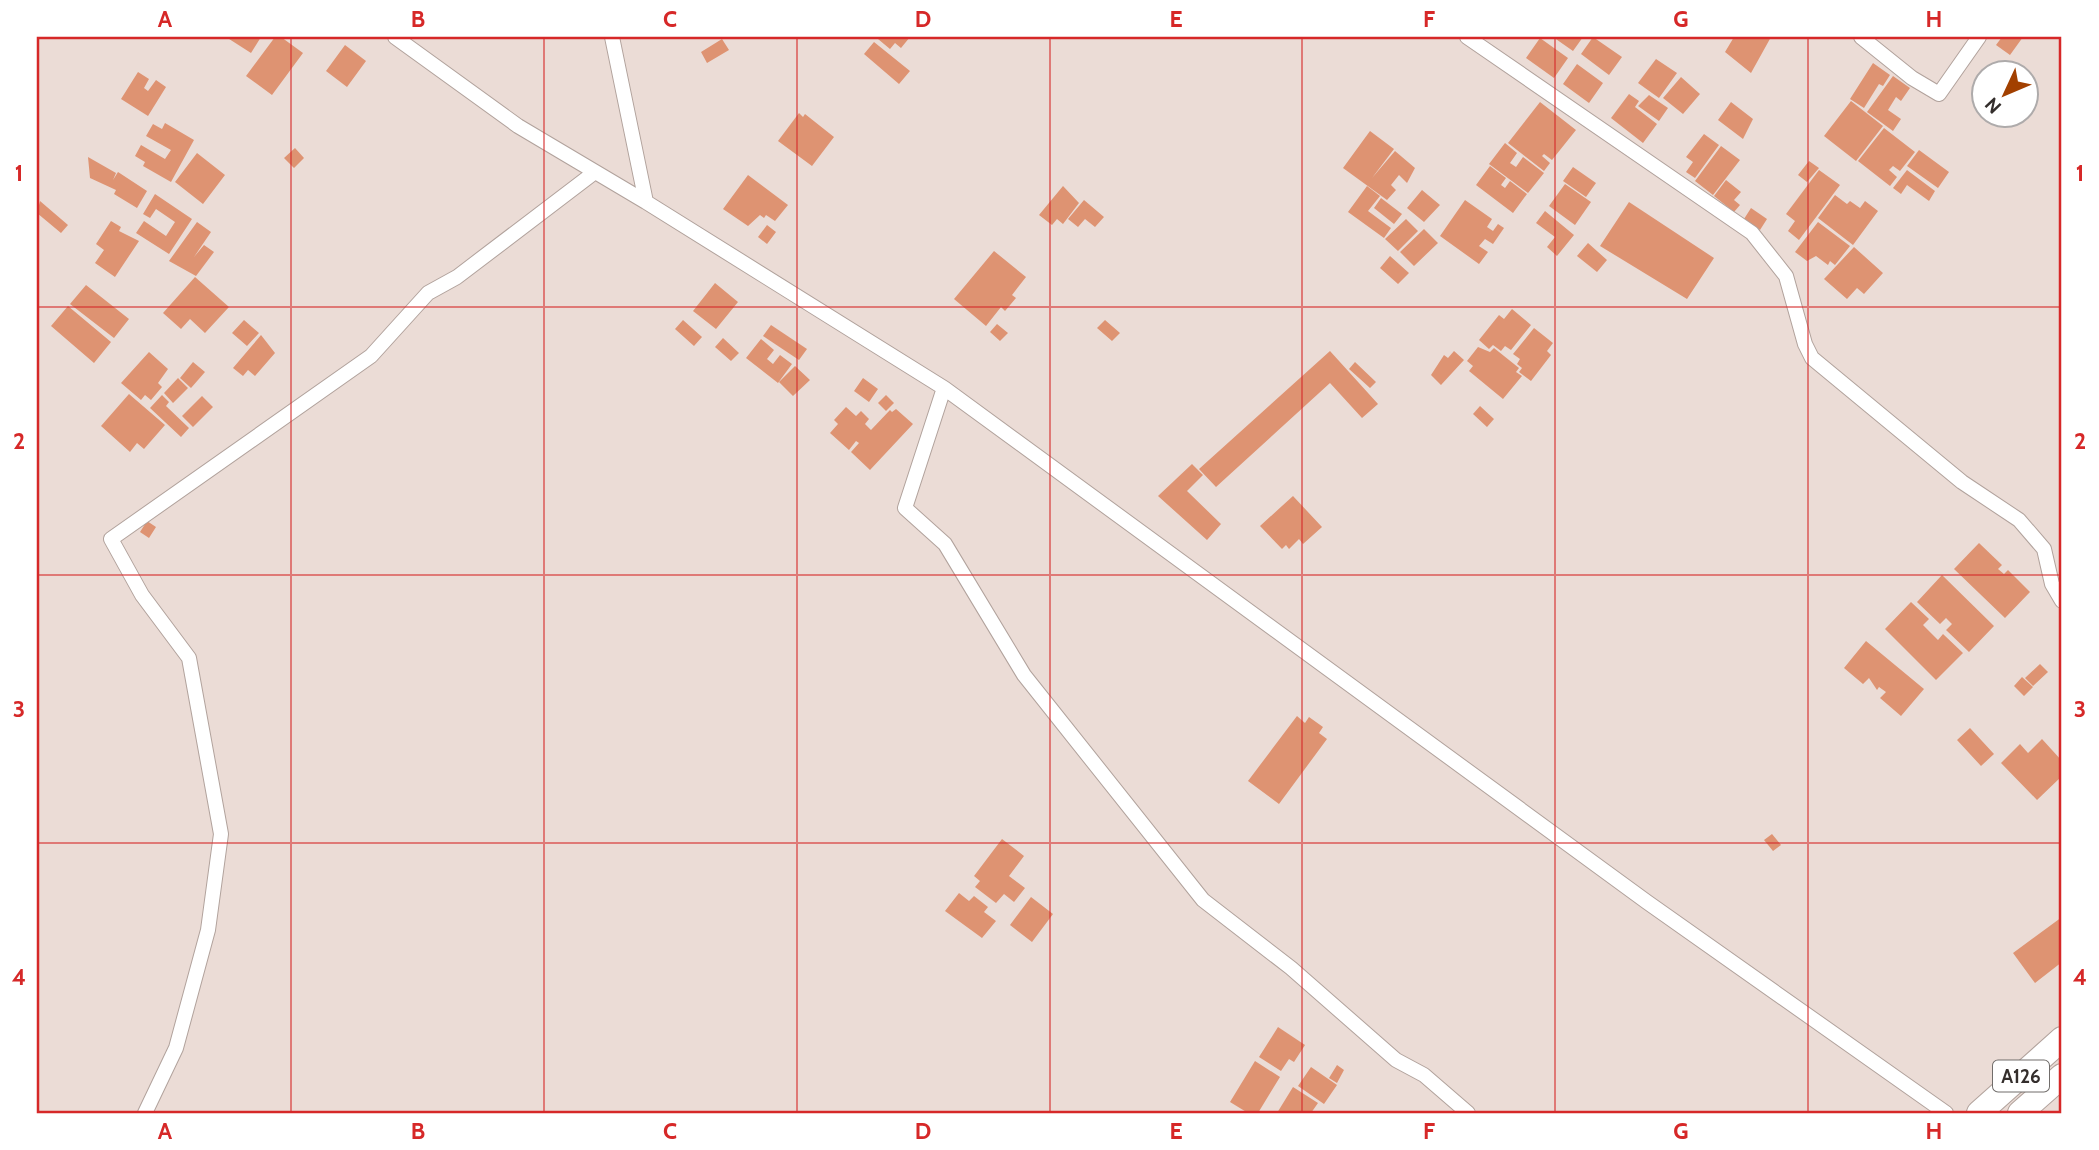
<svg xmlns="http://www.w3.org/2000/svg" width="2099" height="1150" viewBox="0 0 2099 1150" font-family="Cabin,sans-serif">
<rect width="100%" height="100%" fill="#ebdcd6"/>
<path fill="#de9372" d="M226,37h35l-10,16z
M275,37h6l22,16 -31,42 -26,-19z
M881,37h29l-9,11 -6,-5 -5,6 -12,-10z
M1553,37h30l-10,14z
M1593,37l29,20 -13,18 -28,-21z
M1734,37h37l-20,36 -26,-21z
M2002,37h21l-13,18 -14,-10z
M1540,38l28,20 -14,20 -28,-20z
M722,39l7,11 -22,13 -6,-11z
M874,42l36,29 -11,13 -35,-30z
M345,45l21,16 -19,26 -21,-16z
M1656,59l21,14 -18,25 -21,-15z
M1873,63l17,12 -7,11 -4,-2 -15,24 -14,-9z
M1577,64l26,19 -14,20 -26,-19z
M138,72l11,7 -5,9 4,3 8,-11 10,7 -18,29 -27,-17z
M1893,76l17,12 -9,13 -5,-4 -8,13 13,9 -8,12 -26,-19z
M1681,77l19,17 -17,20 -20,-16z
M1629,94l10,7 -4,6 22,17 -14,19 -32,-25z
M1649,95l19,13 -9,13 -21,-15z
M1851,101l32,25 -27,35 -32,-25z
M1540,102l36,28 -24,30 -8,-6 -2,2 8,7 -6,8 -36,-28z
M1731,102l22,17 -10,20 -25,-19z
M799,113l4,4 2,-3 29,23 -22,29 -34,-25z
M165,123l29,17 -23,42 -28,-16 2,-4 -10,-6 6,-11 24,14 6,-9 -25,-14 7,-12 9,5z
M1884,128l31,24 -15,19 -7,-5 -4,4 8,7 -7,9 -32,-25z
M1370,131l24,18 -22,29 23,-27 20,17 -8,15 -8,-8 -8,10 5,5 -9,10 -44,-32z
M1704,134l15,11 -24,33 -9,-6 7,-10 -7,-5z
M1505,143l12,10 -7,10 6,4 7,-10 21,16 -16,20 -39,-29z
M1721,146l19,14 -27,35 -18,-14z
M295,148l9,10 -10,10 -10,-10z
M1919,150l30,22 -11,16 -31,-22z
M197,153l28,22 -22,29 -28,-22z
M88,157l28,16 -3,7 5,-8 29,19 -10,17 -23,-14 2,-4 -26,-12z
M1809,161l10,7 -12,14 -9,-7z
M1490,166l16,12 -5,7 4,3 5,-7 17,13 -14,19 -37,-28z
M1573,167l23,16 -10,14 -23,-16z
M1819,170l21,15 -41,55 -11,-9 7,-10 -9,-7z
M1907,170l28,21 -6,10 -22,-16 -6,9 -8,-6z
M748,175l40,30 -13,16 -9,-6 -2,3 -4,-3 -12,11 -25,-17z
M1726,180l15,12 -7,8 6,5 -6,7 -20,-16z
M1565,184l26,18 -16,23 -26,-19z
M1063,186l16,17 -16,21 -6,-5 -5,6 -13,-10z
M1367,186l13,10 -12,15 23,17 -7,10 -36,-26z
M1422,190l18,15 -16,17 -17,-14z
M155,194l37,25 -23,35 -33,-21 8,-12 22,15 9,-14 -19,-13 -6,9 -7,-4z
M1835,195l12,9 3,-3 10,7 5,-7 13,10 -25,34 -35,-27z
M1381,198l21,16 -8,10 -20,-16z
M1084,200l20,17 -9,10 -10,-8 -7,8 -10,-8z
M1465,200l27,19 -5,8 6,4 5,-7 6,4 -11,16 -8,-5 -6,7 9,6 -9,12 -39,-28z
M40,201l28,24 -7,8 -24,-20z
M1629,202l85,56 -27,41 -87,-53z
M1751,208l16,11 -7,11 -16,-11z
M1545,211l29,24 -17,21 -10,-9 8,-10 -19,-14z
M1406,219l12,12 -20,20 -13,-12z
M111,221l10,6 -2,4 20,10 -24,36 -20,-14 9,-13 -8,-6z
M197,222l14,10 -17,25 10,-12 10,7 -18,24 -27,-15z
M1818,222l32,24 -15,19 -5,-4 -2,4 -12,-9 -9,5 -12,-9z
M767,225l9,7 -9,12 -9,-7z
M1424,229l14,14 -24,23 -14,-14z
M1588,243l19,17 -10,12 -20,-16z
M1854,247l29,26 -19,21 -7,-6 -10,11 -23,-20z
M994,251l32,26 -14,18 4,3 -11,13 -4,-4 -15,19 -32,-27z
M1390,256l19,17 -11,11 -18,-16z
M195,277l34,30 -24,26 -15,-14 -9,10 -18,-16z
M715,283l23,19 -22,27 -23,-18z
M86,285l43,34 -15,19 -44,-34z
M68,306l43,36 -17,21 -43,-37z
M1512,309l19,16 -20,25 -6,-4 -4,5 -8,-6 -4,4 -10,-9 20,-25 5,4z
M244,320l15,13 -12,13 -15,-13z
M683,320l19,17 -8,9 -19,-17z
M1105,320l15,13 -8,8 -15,-13z
M997,324l11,9 -8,8 -10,-9z
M771,325l36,24 -8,11 -36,-24z
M1534,328l19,15 -6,8 4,4 -20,26 -12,-9 3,-4 -5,-4 3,-5 -7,-5z
M261,335l14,18 -20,23 -7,-6 -5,6 -10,-8z
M723,338l16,15 -8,8 -16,-14z
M761,339l13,11 -7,9 6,5 7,-9 12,9 -14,19 -32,-25z
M1478,347l12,5 4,-4 25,20 -3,4 6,4 -19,23 -34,-28 4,-5 -6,-5z
M1330,351l48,53 -16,14 -32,-35 -114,104 -17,-18z
M1454,351l10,9 -23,25 -10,-10 13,-20 4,3z
M149,352l19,17 -10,14 4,4 -11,13 -6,-5 -4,5 -20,-17z
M193,362l12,10 -14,16 -11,-10z
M1355,362l21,20 -6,6 -21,-19z
M795,366l15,14 -17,16 -14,-14z
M178,378l10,10 -15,15 -9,-10z
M863,378l15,11 -9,13 -15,-11z
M129,394l36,31 -21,24 -7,-6 -7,9 -29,-26z
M162,395l7,7 -3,4 23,22 -8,9 -31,-29z
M886,395l8,8 -8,8 -8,-8z
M202,396l11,11 -20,20 -11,-11z
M1480,406l14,13 -7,8 -14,-13z
M846,407l10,9 5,-5 8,8 -4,5 6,6 19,-20 2,2 4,-3 17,15 -43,46 -19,-18 8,-9 -3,-2 -7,9 -19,-17 8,-9 -4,-4z
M1192,464l11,11 -16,16 34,33 -14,16 -49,-44z
M1293,496l29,31 -19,17 -4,-5 -10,10 -3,-4 -4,4 -22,-23z
M147,521l9,6 -7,11 -9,-6z
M1979,543l23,22 -4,4 6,5 4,-4 22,22 -25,26 -51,-49z
M1942,575l52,51 -25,26 -23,-22 6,-6 -6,-6 -6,6 -23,-22z
M1911,602l18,17 -6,6 15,15 5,-6 20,19 -27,27 -51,-51z
M1866,641l58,48 -23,27 -21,-18 6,-6 -7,-5 -2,3 -8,-12 -6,6 -19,-16z
M2040,664l8,8 -15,14 -8,-8z
M2022,677l11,10 -9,9 -10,-10z
M1297,716l8,7 4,-6 14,10 -4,6 8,6 -48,65 -31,-23z
M1970,728l24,26 -13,12 -24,-26z
M2042,739l20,22v15l-25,24 -36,-37 19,-19 8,9z
M1772,834l9,11 -8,6 -9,-11z
M1002,839l22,17 -15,20 16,12 -11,14 -10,-8 -8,9 -21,-16 5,-6 -6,-5z
M959,893l10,8 5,-5 14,11 -4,5 12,9 -14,17 -37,-27z
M1031,897l22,17 -21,28 -22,-17z
M2062,917v45l-27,21 -22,-30z
M1278,1027l27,18 -11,17 -5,-3 -8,12 -22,-14z
M1255,1061l25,16 -22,36h-10l-18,-11z
M1337,1065l7,5 -7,13 -8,-5z
M1311,1067l26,18 -13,19 -26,-18z
M1293,1087l25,16 -7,10h-34z"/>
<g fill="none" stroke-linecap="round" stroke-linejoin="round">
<defs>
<path id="minor" d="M395,37l123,89 128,76 298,186 703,514 299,211
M612,37l34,165
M1467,37l285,196 34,43 19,68 7,14 150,124 57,38 25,29 8,35 10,17
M1861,37l51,41 27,16 40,-57
M944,388l-39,120 40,36 79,131 179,225 88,68 105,92 28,15 44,38
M145,1113l31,-65 32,-118 13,-96 -32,-176 -47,-63 -31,-56 260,-183 57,-63 29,-16 138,-105"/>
<path id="trunk" d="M1979,1113l83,-74
M2020,1113l42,-37"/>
</defs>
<use href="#minor" stroke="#b1a29c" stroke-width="16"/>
<use href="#trunk" stroke="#b1a29c" stroke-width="26"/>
<use href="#minor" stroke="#fff" stroke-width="14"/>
<use href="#trunk" stroke="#fff" stroke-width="24"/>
</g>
<path fill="none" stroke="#d62828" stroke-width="2" stroke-opacity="0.55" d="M291,37v1076M544,37v1076M797,37v1076M1050,37v1076M1302,37v1076M1555,37v1076M1808,37v1076M37,307h2025M37,575h2025M37,843h2025"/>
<g text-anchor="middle" stroke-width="6" stroke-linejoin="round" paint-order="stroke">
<rect fill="#fff" stroke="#716d6b" stroke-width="2" x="1993" y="1060.5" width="56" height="31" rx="5"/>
<g font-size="19" font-weight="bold" fill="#342e2c">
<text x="2021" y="1083">A126</text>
</g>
</g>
<rect width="2099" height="1150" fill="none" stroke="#ffffff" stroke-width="77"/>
<g transform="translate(2005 94) rotate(226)"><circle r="33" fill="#ffffff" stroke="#aeabab" stroke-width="2"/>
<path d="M0-5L12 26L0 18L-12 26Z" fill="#a24000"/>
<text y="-10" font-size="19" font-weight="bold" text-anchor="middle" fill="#342e2c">N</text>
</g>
<rect x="38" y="38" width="2022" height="1074" fill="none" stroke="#d62828" stroke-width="2.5"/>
<g font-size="23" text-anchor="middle" font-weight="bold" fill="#d62828">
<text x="165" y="27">A</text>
<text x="418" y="27">B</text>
<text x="670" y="27">C</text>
<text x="923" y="27">D</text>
<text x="1176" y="27">E</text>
<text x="1429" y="27">F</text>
<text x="1681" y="27">G</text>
<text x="1934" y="27">H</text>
<text x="19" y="181">1</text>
<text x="2080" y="181">1</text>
<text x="19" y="449">2</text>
<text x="2080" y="449">2</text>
<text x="19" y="717">3</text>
<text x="2080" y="717">3</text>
<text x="19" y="985">4</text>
<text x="2080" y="985">4</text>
<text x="165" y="1139">A</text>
<text x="418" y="1139">B</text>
<text x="670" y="1139">C</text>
<text x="923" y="1139">D</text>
<text x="1176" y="1139">E</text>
<text x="1429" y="1139">F</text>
<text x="1681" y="1139">G</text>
<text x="1934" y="1139">H</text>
</g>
</svg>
